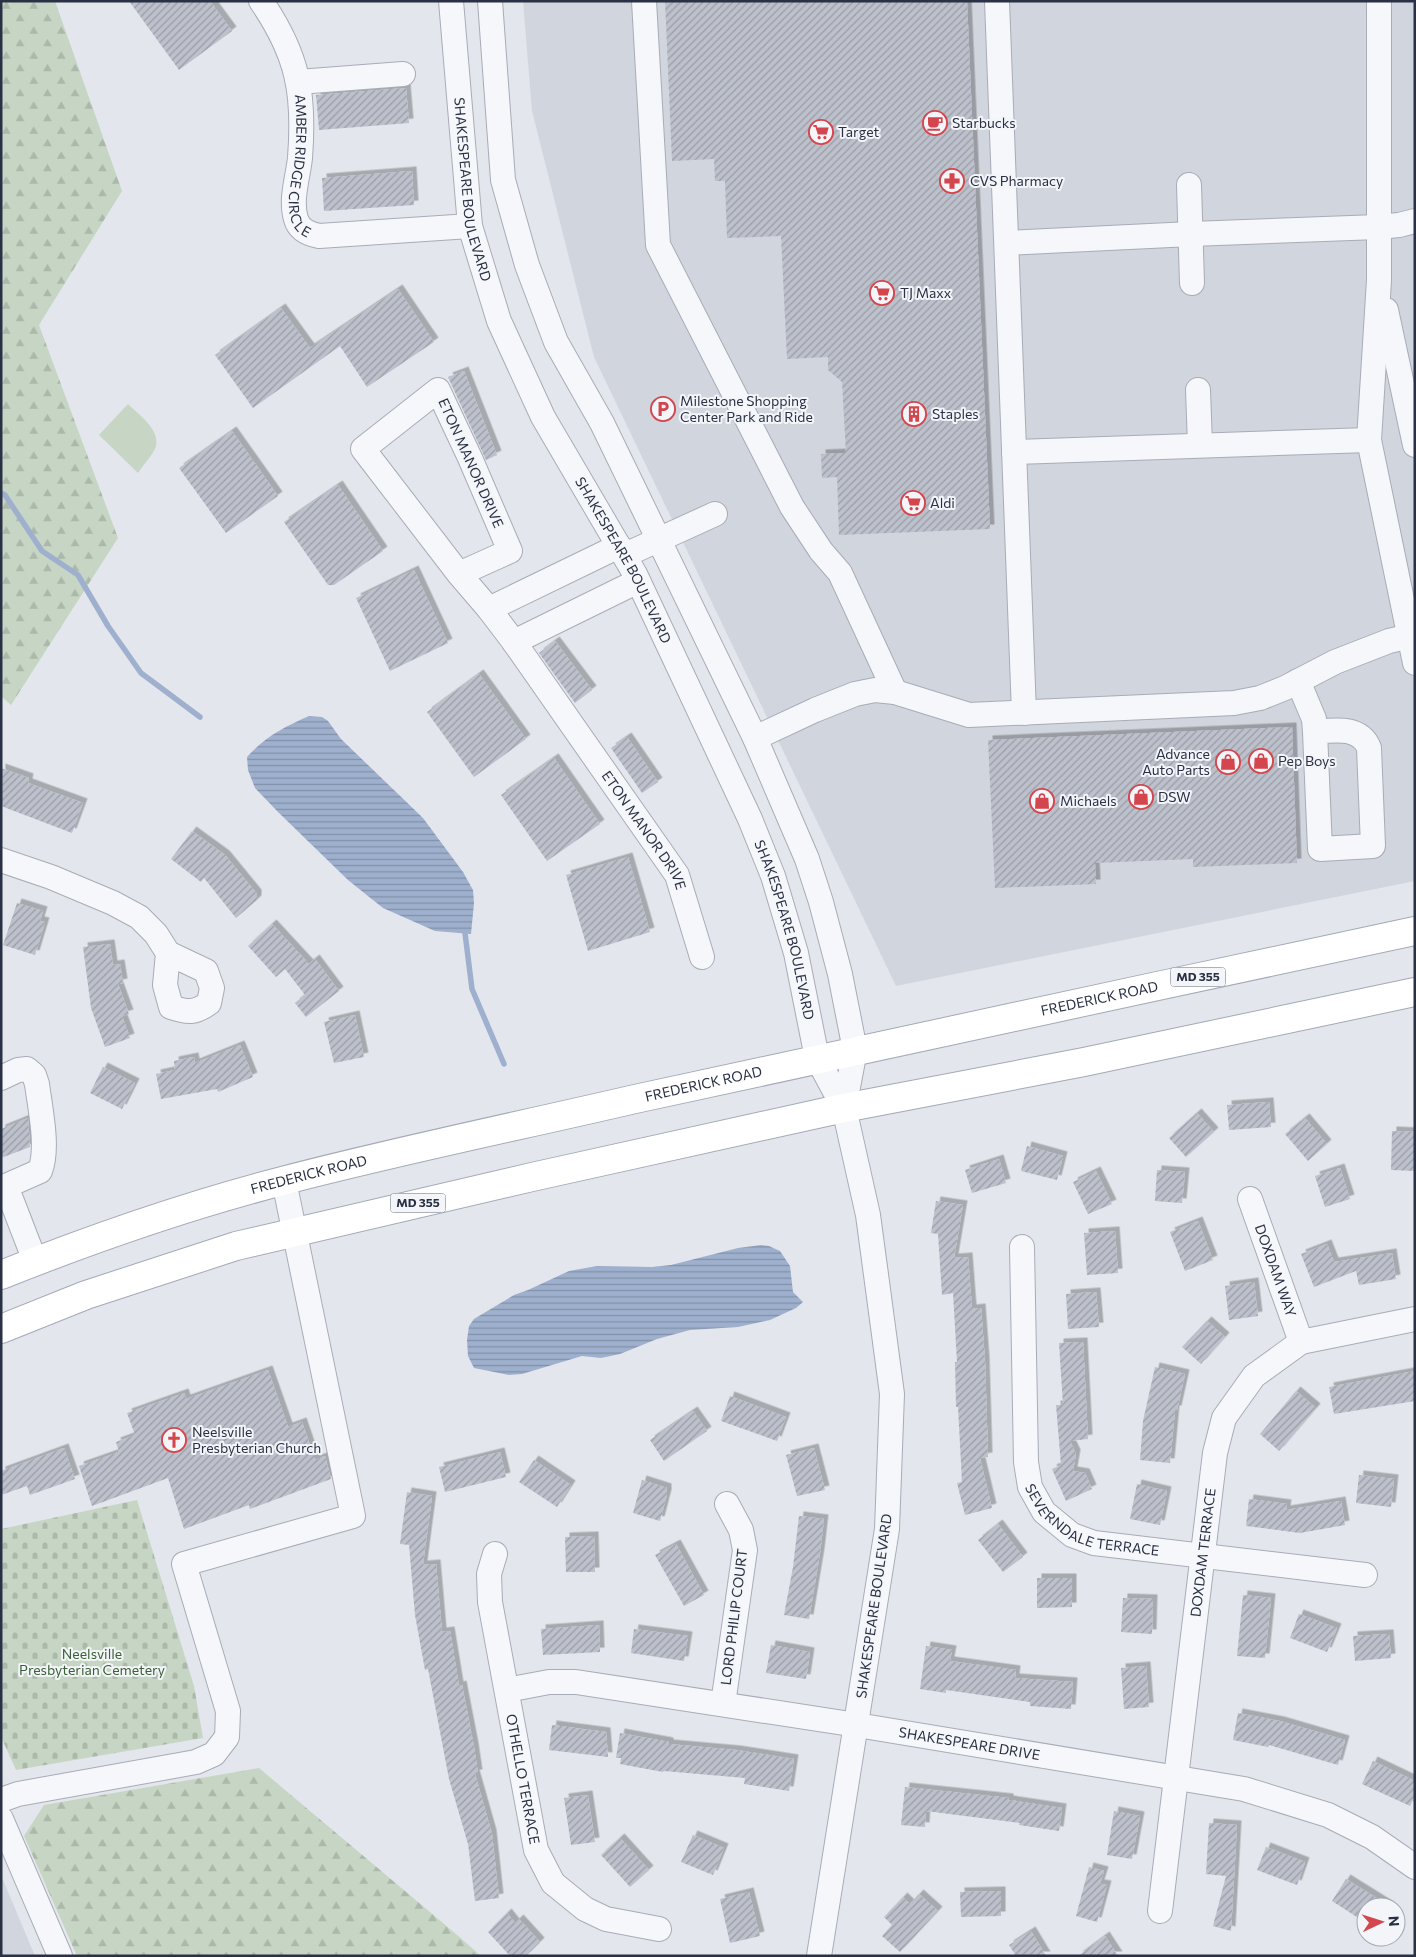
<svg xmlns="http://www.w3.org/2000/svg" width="1416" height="1957" viewBox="0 0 1416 1957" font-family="Commissioner,sans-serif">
<defs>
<pattern id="forest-firs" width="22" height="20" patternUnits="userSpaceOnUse" patternTransform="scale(1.25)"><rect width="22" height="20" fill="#c7d6c4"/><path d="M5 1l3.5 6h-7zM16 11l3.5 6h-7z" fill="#abb8aa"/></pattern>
<pattern id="cemetery-stones" width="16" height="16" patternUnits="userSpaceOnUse" patternTransform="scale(1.25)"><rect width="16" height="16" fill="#c7d6c4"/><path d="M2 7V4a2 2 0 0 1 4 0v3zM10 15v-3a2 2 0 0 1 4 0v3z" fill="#abb8aa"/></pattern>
<pattern id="water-rules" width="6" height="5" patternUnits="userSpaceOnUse" patternTransform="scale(1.25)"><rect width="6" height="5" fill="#9eb0cd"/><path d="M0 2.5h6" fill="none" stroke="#8190a8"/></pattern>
<pattern id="building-hatch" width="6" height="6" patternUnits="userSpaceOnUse" patternTransform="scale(1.25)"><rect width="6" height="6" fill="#bdc1cc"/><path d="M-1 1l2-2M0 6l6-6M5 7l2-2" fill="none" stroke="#9a9da7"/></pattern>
<filter id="shadow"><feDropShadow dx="4.5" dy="-4.5" stdDeviation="0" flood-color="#0004"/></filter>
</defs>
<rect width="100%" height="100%" fill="#e3e6ec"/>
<path fill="#d1d5de" d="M523,1h892v880l-519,105 -302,-629 -62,-246z
M1,1875l34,81h-34z"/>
<path fill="url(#forest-firs)" d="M1,1h54l67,190 -83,134 79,213 -107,167 -10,-9z
M259,1768l197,166 25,22h-404l-53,-120 20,-31z"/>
<path fill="url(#cemetery-stones)" d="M137,1500l57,186 9,52 -187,32 -15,-33v-208z"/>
<path fill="#c7d6c4" d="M128,404c10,10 32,25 28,42 -3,9 -13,19 -18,27l-39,-38z"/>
<path fill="url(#water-rules)" d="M309,716l13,1 6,4 13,18 82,79 40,54 10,18 1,13 -3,31 -36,-3 -52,-23 -35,-28 -70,-68 -23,-24 -7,-18 -1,-13c18,-20 37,-30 62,-41z
M761,1245l8,1 11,5 10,15 3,26 10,10 -7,6 -26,12 -32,7 -48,3 -33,9 -37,15 -19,4 -19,-2 -60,18 -13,1 -35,-7 -6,-12 -1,-16 2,-14 5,-7 40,-24 14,-5 41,-19 28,-5 55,1 19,-2 67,-17z"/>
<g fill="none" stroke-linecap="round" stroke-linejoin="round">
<path stroke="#9eb0cd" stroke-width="5.5" d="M1,493l4,2 37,56 36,24 30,51 33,47 59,44
M465,933l7,56 32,75"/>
</g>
<path fill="url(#building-hatch)" filter="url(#shadow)" d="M129,1h81l22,30 -53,39z
M665,1h302l23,528 -151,6 -2,-58 -15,1 -1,-24 25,-1 -4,-71 -14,-12v-13l-41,2 -6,-123 -54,2 -2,-57h-10l-1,-22 -42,2z
M406,88l3,35 -90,7 -3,-35z
M412,171l2,34 -90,6 -2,-33z
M398,289l36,53 -67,45 -27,-41 -87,62 -38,-53 66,-47 29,40z
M464,371l33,84 -11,5 -38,-83z
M232,431l46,65 -52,37 -47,-65z
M338,485l45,66 -49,34h-6l-44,-63z
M414,570l34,73 -58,28 -34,-73z
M555,641l37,49 -17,13 -36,-50z
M479,674l47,65 -52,38 -47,-65z
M1292,727l5,136 -104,4v-8l-98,4 1,21 -101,4 -7,-148z
M627,737l31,45 -16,11 -31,-45z
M554,758l46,66 -53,37 -46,-66z
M1,768l28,10 -1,5 55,20 -11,30 -71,-27z
M192,831l33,24 32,39v6l-21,18 -32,-40 -3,4 -30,-23z
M628,857l22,75 -62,19 -22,-76z
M17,903l26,8 -3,10 5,1 -10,33 -32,-10z
M272,924l37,40 6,-5 24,32 -33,26 -11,-14 10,-8 -20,-26 -9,8 -28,-31z
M110,944l3,21 7,-1 3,19 -5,1 11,30 -7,2 8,22 -25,9 -14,-39 -8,-61z
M355,1015l9,42 -30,6 -10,-41z
M240,1045l13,32 -35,15 -1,-3 -56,10 -5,-25 19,-4 -1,-9 20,-4 1,6z
M103,1067l32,16 -13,26 -32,-16z
M1269,1102l2,25 -42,3 -2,-25z
M1197,1113l17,19 -28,25 -17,-19z
M28,1118l2,29 -29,11v-29z
M1305,1118l22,26 -19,17 -23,-27z
M1392,1131l23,1v39l-24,-1z
M1027,1146l36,10 -6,24 -36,-9z
M999,1159l7,24 -34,10 -7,-23z
M1340,1168l10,31 -25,8 -10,-31z
M1157,1170l28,2 -3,31 -27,-2z
M1096,1171l16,33 -24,10 -15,-32z
M936,1201l27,4 -9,53 14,-1 4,52 9,-1 4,53 3,96 -8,1 12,50 -27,7 -8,-32 5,-1 -4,-75h-2l-1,-45h2l-4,-69 -11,2 -4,-61 -7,-1z
M1198,1221l15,39 -28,11 -15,-39z
M1115,1231l3,42 -31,2 -3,-42z
M1327,1244l7,18 58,-9 4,26 -37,6 -3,-14 -42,16 -13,-33z
M1254,1282l4,34 -29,4 -4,-34z
M1096,1292l3,35 -31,2 -2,-35z
M1207,1321l18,16 -24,27 -19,-17z
M1083,1342l5,97 -18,2 6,13 -3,17 12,2 7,16 -26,12 -14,-32 9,-4 -5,-60h7l-4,-62z
M1155,1367l30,7 -8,36h-2l-5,53 -30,-3 3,-39z
M268,1370l20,57 14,-5 13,38 10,-4 6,23 -81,30 -1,-4 -65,24 -16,-51 -76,28 -13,-40 40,-14 -3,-10 19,-7 -8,-22 57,-20 2,6z
M1415,1371v30l-81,13 -5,-27z
M1296,1391l20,17 -37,43 -19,-17z
M730,1396l56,21 -9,24 -56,-20z
M693,1411l14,20 -43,30 -14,-21z
M64,1448l11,31 -45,16 -3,-9 -26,9v-24z
M814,1448l11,42 -28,6 -11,-41z
M500,1452l6,25 -61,15 -6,-25z
M534,1460l37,25 -14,22 -38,-25z
M1359,1475l35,4 -3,28 -35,-4z
M642,1480l25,8v6l-7,27 -27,-8z
M1137,1484l30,7 -7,34 -30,-6z
M407,1492l25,4 -9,69 13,-1 6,68 8,-1 9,55 3,-1 12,62 4,27h-3l17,60 7,64 -24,3 -7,-57 -19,-65 -21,-110 -3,1 -10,-55 -6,-70 -9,-1z
M1249,1499l38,5 -1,6 55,-9 4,24 -45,8 -54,-7z
M799,1516l25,3 -4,34 -11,66 -25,-4 9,-48z
M998,1524l25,33 -20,15 -25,-32z
M594,1536l1,36h-29l-1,-35z
M676,1544l28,51 -20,11 -29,-51z
M1037,1578h35v29l-35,1z
M1243,1595l28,3 -6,60 -28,-2z
M1123,1598l30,1 -1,35 -31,-2z
M1299,1614l38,14 -10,24 -37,-14z
M599,1625l1,27 -57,3 -2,-26z
M634,1629l54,7 -4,25 -53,-8z
M1389,1634l2,24 -36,3 -2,-25z
M771,1645l39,7 -4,27 -40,-6z
M926,1646l26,4 -2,11 66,9 -1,8 58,4 -2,27 -41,-3v-4l-84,-12v3l-26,-4z
M1146,1666l3,41 -25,2 -3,-41z
M1238,1713l42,8 65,19 -7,25 -69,-20 -1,2 -35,-7z
M552,1725l54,7 2,25 -59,-7z
M620,1733l49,9v2l67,6 58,9 -5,32 -45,-7 1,-6 -81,-7 -1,1 -43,-8 1,-6h-5z
M1373,1761l42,20v14l-5,11 -48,-22z
M905,1787l104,11v2l53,8 -3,23 -40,-6 1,-2 -94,-12 -1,16 -24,-2z
M588,1795l7,47 -24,3 -7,-47z
M1114,1811l26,5 -8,43 -25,-4z
M1209,1823l28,2 -6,106 -18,-5 13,-50 -20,-2z
M693,1835l31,13 -11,27 -32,-13z
M620,1838l29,32 -19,17 -29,-32z
M1266,1847l39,15 -8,23 -40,-15z
M1089,1867l15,4 -4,13 7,1 -10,37 -21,-6z
M1346,1879l45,28h-25v16l-34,-22z
M1001,1891v25l-40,1 -1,-25z
M749,1892l11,44 -30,7 -10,-44z
M919,1894l19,17 -38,41 -18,-16 10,-11 -8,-8 19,-20 7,7z
M507,1913l8,10 4,-4 21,23 -14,14h-16l-22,-24z
M1031,1931l15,25h-30l-7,-11z
M1105,1936l13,20h-40z"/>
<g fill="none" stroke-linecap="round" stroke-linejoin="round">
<defs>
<g id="minor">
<path id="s1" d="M261,1c37,54 44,92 39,157 -2,19 -10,42 -4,61 3,11 13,15 23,17l151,-10"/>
<path id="s2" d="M451,1l19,225 29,95 44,96 92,157 115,245 23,57 23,77 21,105 27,50 24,107 24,179 -5,135 -68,427"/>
<path d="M490,1l13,179 24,85 29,77 46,81 153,315 52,121 14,43 19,72 15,76 -11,58"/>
<path d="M644,1l14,244 134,262 29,44 19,22 55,119"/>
<path d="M997,1l27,712"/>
<path d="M1379,1v279l-10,160 46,223"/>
<path d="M298,82l105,-8"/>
<path d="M1189,185l3,98"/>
<path d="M1007,243l184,-9 187,-7 21,-2 16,-4"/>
<path d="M1386,310l29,135"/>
<path d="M1198,390l2,55"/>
<path d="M1014,452l355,-12"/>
<path d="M625,555l90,-41"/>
<path id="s3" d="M459,574l51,-23 -40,-93 -32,-68 -75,59 96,125 30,35 25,33 163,233 25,82"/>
<path d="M489,609l130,-63"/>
<path d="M514,642l124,-61"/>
<path d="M1298,681l16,38 1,13 5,117 53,-3 -4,-98c-9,-22 -34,-18 -54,-16"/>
<path d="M755,738l60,-28 40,-16 20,-4 20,2 74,23 265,-12 26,-5 25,-10 50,-26 54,-21 26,-6"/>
<path d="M1,860l50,17 62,26 26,14 17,17 12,19 38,18 6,17 -3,15c-14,10 -21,10 -38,4l-6,-22 3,-32"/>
<path d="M1,1078l17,-8 9,-1 7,6 3,9c3,24 12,64 3,87l-34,15 29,75"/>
<path id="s4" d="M1250,1199l51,143"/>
<path id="s5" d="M1022,1247l4,215 4,25 14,25 28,23 22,8 271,32"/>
<path id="s6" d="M495,1554l-6,20 1,28 46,248 17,33 32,26 21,10 53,10"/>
<path id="s7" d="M507,1690l42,-8h27l281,43 387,64 84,26 44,22 43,30"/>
<path d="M723,1704l22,-154 -4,-20 -14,-26"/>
<path d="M1,1800l17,-6 178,-32 18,-8 13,-17 1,-26 -44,-147 169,-48 -69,-335"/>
<path d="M1,1819l59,137"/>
<path id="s8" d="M1160,1911l55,-458 9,-35 30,-42 47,-34 114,-23"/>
</g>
<g id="major">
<path id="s9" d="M1,1275c93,-37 188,-70 285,-95 115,-30 233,-54 349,-81 260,-58 520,-112 780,-168"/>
<path d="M1,1329l85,-34 150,-49 296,-69 312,-69 240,-46 331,-70"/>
</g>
</defs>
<use href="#minor" stroke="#a8acb7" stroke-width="26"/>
<use href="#major" stroke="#a2a9b8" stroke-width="30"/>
<use href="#minor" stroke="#f6f7fa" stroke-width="24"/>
<use href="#major" stroke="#fff" stroke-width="28"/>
</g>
<defs>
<symbol id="cafe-ring" viewBox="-11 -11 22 22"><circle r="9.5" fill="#f3f5f9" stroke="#d4464d" stroke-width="1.5"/><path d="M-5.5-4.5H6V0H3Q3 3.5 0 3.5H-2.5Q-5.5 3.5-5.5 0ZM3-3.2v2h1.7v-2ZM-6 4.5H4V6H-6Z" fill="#d4464d"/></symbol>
<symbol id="supermarket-ring" viewBox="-11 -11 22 22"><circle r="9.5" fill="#f3f5f9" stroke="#d4464d" stroke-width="1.5"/><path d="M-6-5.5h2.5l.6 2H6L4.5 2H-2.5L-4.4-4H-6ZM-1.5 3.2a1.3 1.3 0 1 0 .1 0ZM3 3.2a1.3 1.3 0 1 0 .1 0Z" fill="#d4464d"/></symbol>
<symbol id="pharmacy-ring" viewBox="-11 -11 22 22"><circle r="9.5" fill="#f3f5f9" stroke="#d4464d" stroke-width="1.5"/><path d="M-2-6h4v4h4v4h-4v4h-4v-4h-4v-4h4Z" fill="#d4464d"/></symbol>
<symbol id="parking-ring" viewBox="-11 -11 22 22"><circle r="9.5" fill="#f3f5f9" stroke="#d4464d" stroke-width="1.5"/><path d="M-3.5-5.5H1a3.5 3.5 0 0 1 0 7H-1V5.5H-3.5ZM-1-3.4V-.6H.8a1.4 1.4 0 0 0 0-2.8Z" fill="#d4464d"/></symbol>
<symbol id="building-ring" viewBox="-11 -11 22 22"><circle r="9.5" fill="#f3f5f9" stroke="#d4464d" stroke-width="1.5"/><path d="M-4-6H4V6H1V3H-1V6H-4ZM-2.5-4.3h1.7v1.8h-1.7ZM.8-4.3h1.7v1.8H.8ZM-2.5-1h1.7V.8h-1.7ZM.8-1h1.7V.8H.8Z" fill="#d4464d"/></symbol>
<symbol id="shop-ring" viewBox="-11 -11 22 22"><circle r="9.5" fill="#f3f5f9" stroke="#d4464d" stroke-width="1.5"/><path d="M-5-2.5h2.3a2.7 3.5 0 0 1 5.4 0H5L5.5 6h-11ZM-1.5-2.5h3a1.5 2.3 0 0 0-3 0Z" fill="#d4464d"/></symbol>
<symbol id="church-ring" viewBox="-11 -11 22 22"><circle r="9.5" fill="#f3f5f9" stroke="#d4464d" stroke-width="1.5"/><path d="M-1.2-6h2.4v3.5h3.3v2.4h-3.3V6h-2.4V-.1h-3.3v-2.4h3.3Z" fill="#d4464d"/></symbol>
</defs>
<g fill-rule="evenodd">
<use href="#cafe-ring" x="921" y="109" width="28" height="28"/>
<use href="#supermarket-ring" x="807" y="118" width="28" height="28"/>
<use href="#pharmacy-ring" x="938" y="167" width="28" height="28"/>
<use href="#supermarket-ring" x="868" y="279" width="28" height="28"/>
<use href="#parking-ring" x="649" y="395" width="28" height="28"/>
<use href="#building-ring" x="900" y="400" width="28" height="28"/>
<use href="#supermarket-ring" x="899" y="489" width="28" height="28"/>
<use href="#shop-ring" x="1247" y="747" width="28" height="28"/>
<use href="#shop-ring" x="1214" y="748" width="28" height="28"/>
<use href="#shop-ring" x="1127" y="783" width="28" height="28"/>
<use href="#shop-ring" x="1028" y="787" width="28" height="28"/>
<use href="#church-ring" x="160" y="1426" width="28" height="28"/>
</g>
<g text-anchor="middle" stroke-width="4" stroke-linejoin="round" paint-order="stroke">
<g fill="#f3f5f9" stroke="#666c7b" stroke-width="1">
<rect x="1170.5" y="967.5" width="55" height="19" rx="4"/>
<rect x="390.5" y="1193.5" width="55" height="19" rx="4"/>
</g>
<g font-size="12" font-weight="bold" fill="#2a3145">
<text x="1198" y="981">MD 355</text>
<text x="418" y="1207">MD 355</text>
</g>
<g font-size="14" fill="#2a3145" stroke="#f3f5f9" text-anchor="start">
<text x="952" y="128">Starbucks</text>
<text x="838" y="137">Target</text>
<text x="970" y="186">CVS Pharmacy</text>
<text x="900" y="298">TJ Maxx</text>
<text x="680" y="406">Milestone Shopping<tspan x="680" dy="16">Center Park and Ride</tspan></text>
<text x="932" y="419">Staples</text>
<text x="930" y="508">Aldi</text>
<text x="1210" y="759" text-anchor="end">Advance<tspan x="1210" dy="16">Auto Parts</tspan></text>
<text x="1278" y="766">Pep Boys</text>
<text x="1158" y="802">DSW</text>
<text x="1060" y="806">Michaels</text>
<text x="192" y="1437">Neelsville<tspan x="192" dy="16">Presbyterian Church</tspan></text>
</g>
<g font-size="14" fill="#2a3145" stroke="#f3f5f9">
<text dy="5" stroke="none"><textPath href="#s1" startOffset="175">AMBER RIDGE CIRCLE</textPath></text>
<text dy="5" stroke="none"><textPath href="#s2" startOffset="190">SHAKESPEARE BOULEVARD</textPath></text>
<text transform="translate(471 463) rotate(66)" y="5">ETON MANOR DRIVE</text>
<text dy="5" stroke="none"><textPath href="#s2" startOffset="595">SHAKESPEARE BOULEVARD</textPath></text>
<text dy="5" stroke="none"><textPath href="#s3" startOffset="802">ETON MANOR DRIVE</textPath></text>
<text dy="5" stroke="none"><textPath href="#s2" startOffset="1000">SHAKESPEARE BOULEVARD</textPath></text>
<text dy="5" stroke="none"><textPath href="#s9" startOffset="1134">FREDERICK ROAD</textPath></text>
<text dy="5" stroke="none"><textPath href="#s9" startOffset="729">FREDERICK ROAD</textPath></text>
<text dy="5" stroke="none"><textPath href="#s9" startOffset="324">FREDERICK ROAD</textPath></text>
<text dy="5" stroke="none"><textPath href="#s4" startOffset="76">DOXDAM WAY</textPath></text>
<text dy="5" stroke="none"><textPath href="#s5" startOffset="316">SEVERNDALE TERRACE</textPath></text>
<text dy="5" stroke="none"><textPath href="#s8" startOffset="361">DOXDAM TERRACE</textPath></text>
<text transform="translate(874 1606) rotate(-82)" y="5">SHAKESPEARE BOULEVARD</text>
<text transform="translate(734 1617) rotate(-83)" y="5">LORD PHILIP COURT</text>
<text dy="5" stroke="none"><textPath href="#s7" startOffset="468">SHAKESPEARE DRIVE</textPath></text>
<text dy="5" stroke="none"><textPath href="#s6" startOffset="229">OTHELLO TERRACE</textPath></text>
</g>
<g font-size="14" fill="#3b6137" stroke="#f3f5f9">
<text x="92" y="1659">Neelsville<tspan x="92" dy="16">Presbyterian Cemetery</tspan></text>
</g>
</g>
<rect width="1416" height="1957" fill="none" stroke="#2a3145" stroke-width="5"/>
<g transform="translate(1381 1922) rotate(86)"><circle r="24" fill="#f3f5f9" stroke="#a3a7b1"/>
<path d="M0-4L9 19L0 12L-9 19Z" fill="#d4464d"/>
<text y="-8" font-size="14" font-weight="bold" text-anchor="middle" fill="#2a3145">N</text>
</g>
</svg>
